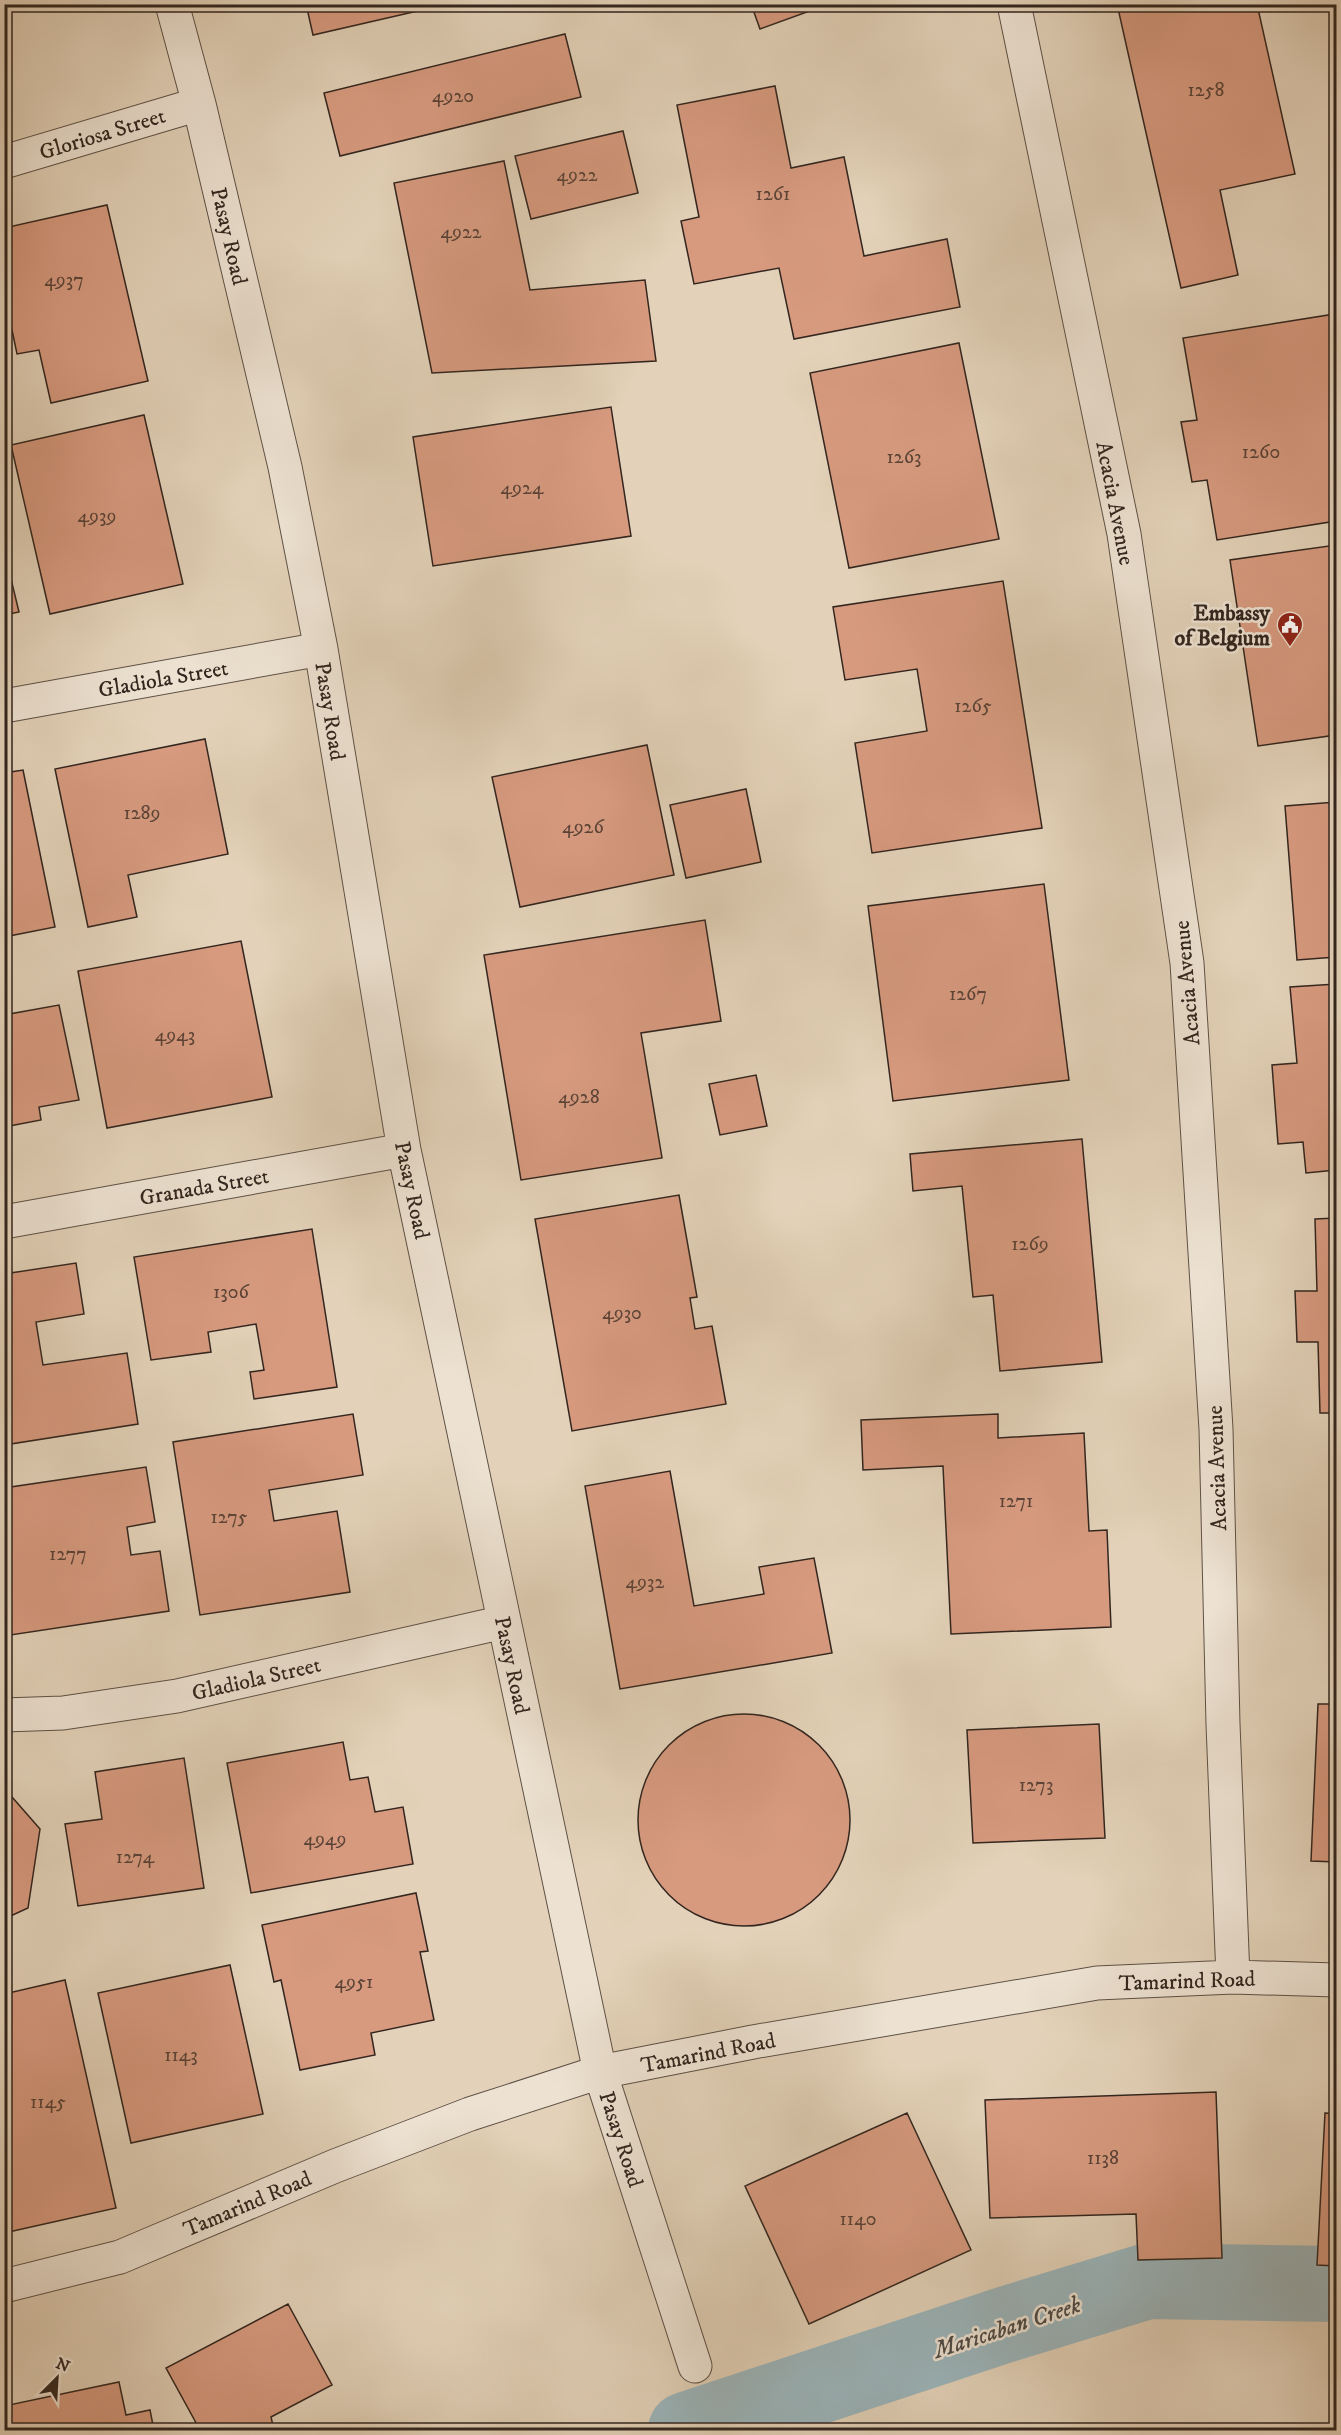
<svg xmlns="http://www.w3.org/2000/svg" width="1341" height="2435" viewBox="0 0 1341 2435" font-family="'IM FELL DW Pica',serif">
<rect width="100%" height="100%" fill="#e3d2b9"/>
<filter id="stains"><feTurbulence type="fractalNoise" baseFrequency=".00333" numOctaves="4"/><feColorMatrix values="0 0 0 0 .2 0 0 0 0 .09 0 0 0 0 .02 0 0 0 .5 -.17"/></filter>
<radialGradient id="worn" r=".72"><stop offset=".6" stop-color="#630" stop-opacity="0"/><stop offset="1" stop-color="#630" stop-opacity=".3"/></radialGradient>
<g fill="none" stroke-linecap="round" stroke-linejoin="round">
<path stroke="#9bb5bb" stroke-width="76" d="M686,2430l318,-105 144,-44 188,3"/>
</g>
<path fill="#d79a7f" stroke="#32261f" stroke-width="1.5" d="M306,4h142l-135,31z
M751,4h78l-69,25z
M1117,4h140l38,170 -75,16 18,85 -57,13z
M565,34l16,63 -241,59 -16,-63z
M775,86l16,82 53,-11 20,99 83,-17 13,68 -166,32 -15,-71 -85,16 -13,-63 18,-4 -22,-112z
M623,131l15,62 -107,26 -16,-63z
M504,161l26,129 115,-10 11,81 -224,12 -38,-190z
M107,205l41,176 -97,22 -12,-53 -22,4 -5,-24 -8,2v-104z
M1335,314l1,207 -119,19 -10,-60 -15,2 -11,-60 16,-2 -14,-82z
M959,343l40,196 -150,29 -39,-195z
M611,407l20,129 -198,30 -20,-129z
M144,415l39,169 -133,30 -39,-169z
M1336,545v190l-78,11 -28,-186z
M4,550l15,62 -15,3z
M1003,581l39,247 -170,25 -17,-110 72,-12 -10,-62 -72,11 -12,-73z
M205,739l23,115 -100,21 9,42 -49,10 -33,-158z
M647,745l27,130 -154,32 -28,-130z
M23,770l32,157 -51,10v-164z
M746,789l15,73 -75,16 -16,-73z
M1336,802v155l-39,3 -12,-154z
M1044,884l25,196 -176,21 -25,-195z
M705,920l16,101 -80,12 21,125 -141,22 -37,-225z
M241,941l31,156 -165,31 -29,-157z
M1336,984v186l-30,3 -3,-31 -25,2 -6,-79 25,-2 -7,-76z
M59,1005l20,95 -40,7 2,13 -37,7v-112z
M756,1075l11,51 -47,9 -11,-51z
M1082,1139l20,223 -102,9 -7,-76 -20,2 -11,-111 -49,5 -3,-37z
M679,1195l18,102 -7,1 5,31 17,-3 14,78 -154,27 -37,-212z
M1336,1218v195h-16l-2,-71h-21l-2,-51h22l-2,-72z
M312,1229l25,158 -83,12 -4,-27 14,-2 -8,-46 -48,8 3,20 -60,8 -17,-103z
M76,1263l8,51 -48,8 7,43 84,-12 11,71 -134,21v-171z
M353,1414l10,61 -94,15 5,31 63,-10 13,81 -150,23 -27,-173z
M998,1414v24l86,-5 5,98 18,-1 4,97 -160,7 -8,-168 -80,4 -2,-50z
M1333,1445h3v203h-3z
M146,1467l9,55 -28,5 4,28 29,-4 9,60 -165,25v-148z
M670,1471l24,135 70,-12 -5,-27 55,-9 18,95 -212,36 -35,-203z
M1318,1704h18v158l-25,-1z
M638 1820a106 106 0 1 1 212 0a106 106 0 1 1-212 0Z
M1099,1724l6,114 -132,5 -6,-113z
M343,1742l7,38 18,-3 7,35 28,-5 10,57 -162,29 -24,-130z
M184,1758l20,130 -126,18 -13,-82 37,-5 -7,-47z
M4,1796l8,1 28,32 -12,79 -24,11z
M416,1893l12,58 -8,1 14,68 -63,13 4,22 -75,15 -19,-90 -7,2 -12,-57z
M230,1965l33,149 -132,29 -33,-150z
M65,1980l51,228 -112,25v-239z
M1216,2092l6,166 -84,2 -2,-46 -146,4 -5,-118z
M907,2113l64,137 -162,74 -64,-138z
M1325,2113l11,1v152l-19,-1z
M288,2304l44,81 -61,32 3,13h-74l-34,-62z
M119,2382l7,33 24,-5 4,20h-150v-24z"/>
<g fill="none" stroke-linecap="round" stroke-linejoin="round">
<defs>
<path id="street" d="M172,4l27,100 86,363 36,182 83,501 196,922 95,294
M1014,4l110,530 63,429 29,466 7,295 10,253
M4,162l195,-58
M4,706l317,-57
M4,1222l400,-72
M4,1715l59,-2 114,-17 327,-74
M4,2286l116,-29 215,-91 135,-52 130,-42 153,-30 344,-59 136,-6 103,3"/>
</defs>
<use href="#street" stroke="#5e5146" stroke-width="35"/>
<use href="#street" stroke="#ede2d2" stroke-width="33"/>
</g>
<defs>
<symbol id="civic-pin" viewBox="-11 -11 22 30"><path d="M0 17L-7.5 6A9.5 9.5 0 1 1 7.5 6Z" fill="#8f2418" stroke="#ede2d2"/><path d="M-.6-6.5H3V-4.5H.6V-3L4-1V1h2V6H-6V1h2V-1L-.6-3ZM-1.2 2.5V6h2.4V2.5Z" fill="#fff"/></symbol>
</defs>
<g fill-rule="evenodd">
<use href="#civic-pin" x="1275" y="610" width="30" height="40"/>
</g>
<g text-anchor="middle" stroke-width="5" stroke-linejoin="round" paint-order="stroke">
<g font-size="20" fill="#5b4337">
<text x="1206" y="96">1258</text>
<text x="453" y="102">4920</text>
<text x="577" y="181">4922</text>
<text x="773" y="200">1261</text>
<text x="461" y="238">4922</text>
<text x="64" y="286">4937</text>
<text x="1261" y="458">1260</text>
<text x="904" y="463">1263</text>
<text x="522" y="494">4924</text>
<text x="97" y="522">4939</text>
<text x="973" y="712">1265</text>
<text x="142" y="819">1289</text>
<text x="583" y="833">4926</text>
<text x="968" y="1000">1267</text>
<text x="175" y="1041">4943</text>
<text x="579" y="1103">4928</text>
<text x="1030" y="1250">1269</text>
<text x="231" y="1298">1306</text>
<text x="622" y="1319">4930</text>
<text x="1016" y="1507">1271</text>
<text x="229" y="1523">1275</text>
<text x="68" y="1560">1277</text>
<text x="645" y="1588">4932</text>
<text x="1036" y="1791">1273</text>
<text x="325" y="1845">4949</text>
<text x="135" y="1863">1274</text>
<text x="354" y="1988">4951</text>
<text x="181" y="2061">1143</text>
<text x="48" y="2108">1145</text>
<text x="1103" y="2164">1138</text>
<text x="858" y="2225">1140</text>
</g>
<g font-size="22" fill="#32261f" stroke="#ede2d2">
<text transform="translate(102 133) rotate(-17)" y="8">Gloriosa Street</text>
<text transform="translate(230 236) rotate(77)" y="8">Pasay Road</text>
<text transform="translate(1116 503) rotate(79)" y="8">Acacia Avenue</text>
<text transform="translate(163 678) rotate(-10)" y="8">Gladiola Street</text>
<text transform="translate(331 711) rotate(81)" y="8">Pasay Road</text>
<text transform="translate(1186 983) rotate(-95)" y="8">Acacia Avenue</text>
<text transform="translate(204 1186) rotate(-10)" y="8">Granada Street</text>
<text transform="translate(413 1190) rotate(78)" y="8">Pasay Road</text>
<text transform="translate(1216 1468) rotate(-92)" y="8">Acacia Avenue</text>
<text transform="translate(513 1665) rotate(78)" y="8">Pasay Road</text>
<text transform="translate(256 1678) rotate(-13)" y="8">Gladiola Street</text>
<text transform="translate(1187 1980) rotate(-2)" y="8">Tamarind Road</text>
<text transform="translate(708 2052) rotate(-11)" y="8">Tamarind Road</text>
<text transform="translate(622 2139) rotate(72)" y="8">Pasay Road</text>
<text transform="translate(247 2203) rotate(-23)" y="8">Tamarind Road</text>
</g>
<g font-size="22" font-weight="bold" fill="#32261f" stroke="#ede2d2" text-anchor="end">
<text x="1270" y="620">Embassy<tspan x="1270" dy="25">of Belgium</tspan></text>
</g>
<g font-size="24" font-style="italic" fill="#4c4a46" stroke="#ede2d2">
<text transform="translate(1007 2327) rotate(-18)" y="8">Maricaban Creek</text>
</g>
</g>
<rect width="1341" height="2435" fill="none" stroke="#e3d2b9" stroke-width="24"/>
<rect x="6" y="6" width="1329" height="2423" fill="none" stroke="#32261f" stroke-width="3"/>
<rect x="12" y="12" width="1317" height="2411" fill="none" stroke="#32261f" stroke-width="1.5"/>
<g transform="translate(57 2378) rotate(24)" stroke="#ede2d2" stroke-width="4.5" paint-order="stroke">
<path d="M0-4.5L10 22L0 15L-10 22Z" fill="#32261f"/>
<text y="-9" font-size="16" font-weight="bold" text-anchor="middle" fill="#32261f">N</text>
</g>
<rect width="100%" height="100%" filter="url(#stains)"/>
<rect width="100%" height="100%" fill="url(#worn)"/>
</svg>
